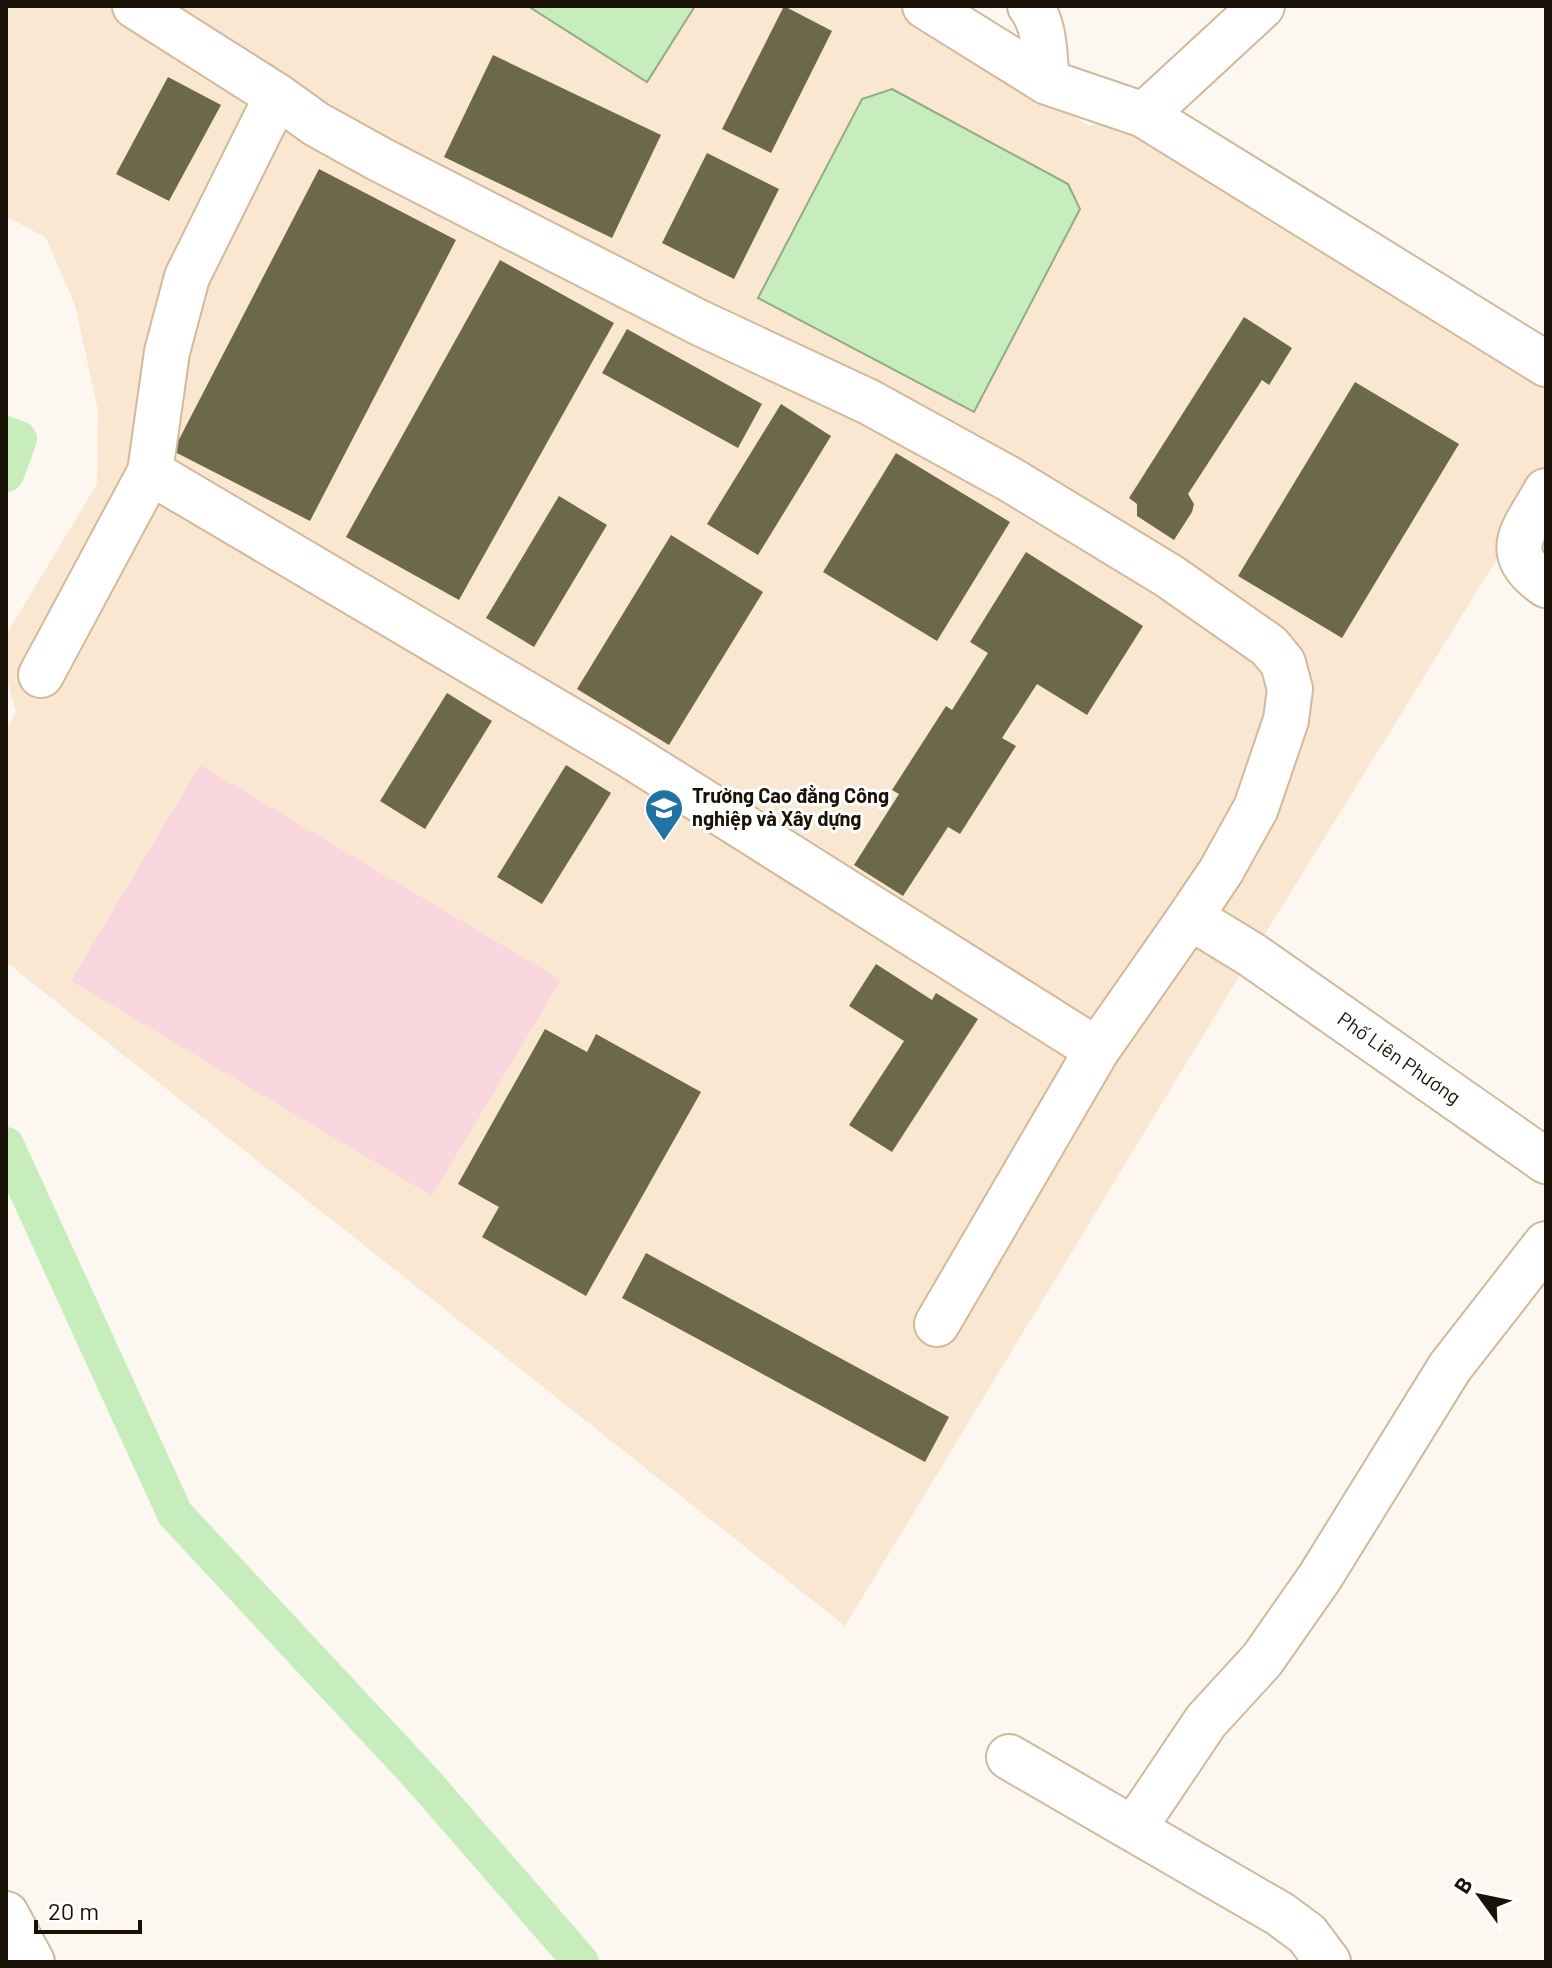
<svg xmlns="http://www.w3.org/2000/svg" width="1552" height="1968" viewBox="0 0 1552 1968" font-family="Barlow,sans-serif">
<rect width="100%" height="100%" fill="#fcf7f1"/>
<path fill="#fae7d2" d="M6,6h890l193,120 40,-6 417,258v93l-38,70 -256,414 -407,671 -839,-664v-232l10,-18 -10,-36v-41l91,-151 1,-74 -23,-105 -29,-67 -40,-22z"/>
<path fill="#fad7de" d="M200,765l361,215 -129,216 -361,-215z"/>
<path fill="#c6edbb" stroke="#93ab85" stroke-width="2" d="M528,6h167l-48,76z
M892,89l176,95 12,25 -106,203 -216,-114 104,-199z"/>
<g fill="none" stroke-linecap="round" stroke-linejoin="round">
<path stroke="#c6edbb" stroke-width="36" d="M6,434l13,5 -13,35
M6,1145l169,369 246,264 160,184"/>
</g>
<path fill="#6b6947" d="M784,6l48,25 -61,122 -49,-24z
M493,55l168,80 -49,103 -168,-81z
M168,77l53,28 -52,96 -53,-27z
M707,153l72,36 -45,90 -72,-36z
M319,169l137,71 -146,281 -137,-70z
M500,260l114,63 -155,277 -113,-63z
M1244,317l48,31 -23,37 -7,-5 -74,114 6,10 -2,8 -18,28 -37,-24v-12l-8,-6z
M627,329l135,75 -24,44 -136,-75z
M1355,382l104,62 -117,194 -104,-62z
M781,404l50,32 -73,119 -51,-31z
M896,453l114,69 -73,119 -114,-69z
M559,496l48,29 -73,122 -48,-29z
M671,535l92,57 -94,153 -92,-56z
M1026,552l117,74 -56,89 -50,-31 -35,54 14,8 -56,88 -12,-7 -45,69 -49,-31 45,-71 -7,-4 54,-84 6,4 36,-57 -18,-11z
M447,693l45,28 -67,108 -45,-28z
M566,765l45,28 -69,111 -45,-27z
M876,964l56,36 4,-7 42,26 -86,133 -43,-27 55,-84 -55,-35z
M545,1029l42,23 9,-18 105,58 -115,204 -104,-59 17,-30 -41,-23z
M646,1253l303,164 -24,45 -303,-164z"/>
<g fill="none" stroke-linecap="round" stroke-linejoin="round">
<defs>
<path id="minor" d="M135,6l142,90 39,28 65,36 317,162 171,80 142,78 158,96 100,70 14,17 7,26 -4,31 -30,88 -35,63 -31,46 62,38 294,206
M925,6l122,76 97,33 402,249
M1030,6c16,20 14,51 17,76
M1144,115l118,-109
M150,472l476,281 471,297 93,-133
M1546,491c-22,40 -47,61 0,94
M41,675l109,-203 17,-120 20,-75 90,-181
M937,1324l160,-274
M1009,1757l271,157 27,20 21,28
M1134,1828l72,-107 56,-61 58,-83 130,-210 96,-123
M6,1914l26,48"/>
</defs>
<use href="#minor" stroke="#d2b99b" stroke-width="48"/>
<use href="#minor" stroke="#fff" stroke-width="44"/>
</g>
<defs>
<symbol id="university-pin" viewBox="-11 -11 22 30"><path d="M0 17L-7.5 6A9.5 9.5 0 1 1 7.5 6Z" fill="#2173a4" stroke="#fff"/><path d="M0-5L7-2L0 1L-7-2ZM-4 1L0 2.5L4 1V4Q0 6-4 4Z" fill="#fff"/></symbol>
</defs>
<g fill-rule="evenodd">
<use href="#university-pin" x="642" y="786" width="44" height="60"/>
</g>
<g text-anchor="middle" stroke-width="6" stroke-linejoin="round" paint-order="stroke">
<g font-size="20" font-weight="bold" fill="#1b1207" stroke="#fff" text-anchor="start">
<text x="692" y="803">Trường Cao đằng Công<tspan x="692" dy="23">nghiệp và Xây dựng</tspan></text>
</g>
<g font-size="20" fill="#1b1207" stroke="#fff">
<text transform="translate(1399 1058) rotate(35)" y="7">Phố Liên Phương</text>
</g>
</g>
<rect width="1552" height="1968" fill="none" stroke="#1b1207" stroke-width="16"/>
<g transform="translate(1480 1896) rotate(303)" stroke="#ffffff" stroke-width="6" paint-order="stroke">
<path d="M0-6L14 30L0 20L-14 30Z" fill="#1b1207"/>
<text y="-12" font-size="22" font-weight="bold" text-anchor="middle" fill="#1b1207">B</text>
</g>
<path d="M36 1920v12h104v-12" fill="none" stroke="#1b1207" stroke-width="4"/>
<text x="48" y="1920" font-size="24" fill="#1b1207" stroke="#ffffff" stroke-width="6" paint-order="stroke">20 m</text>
</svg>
